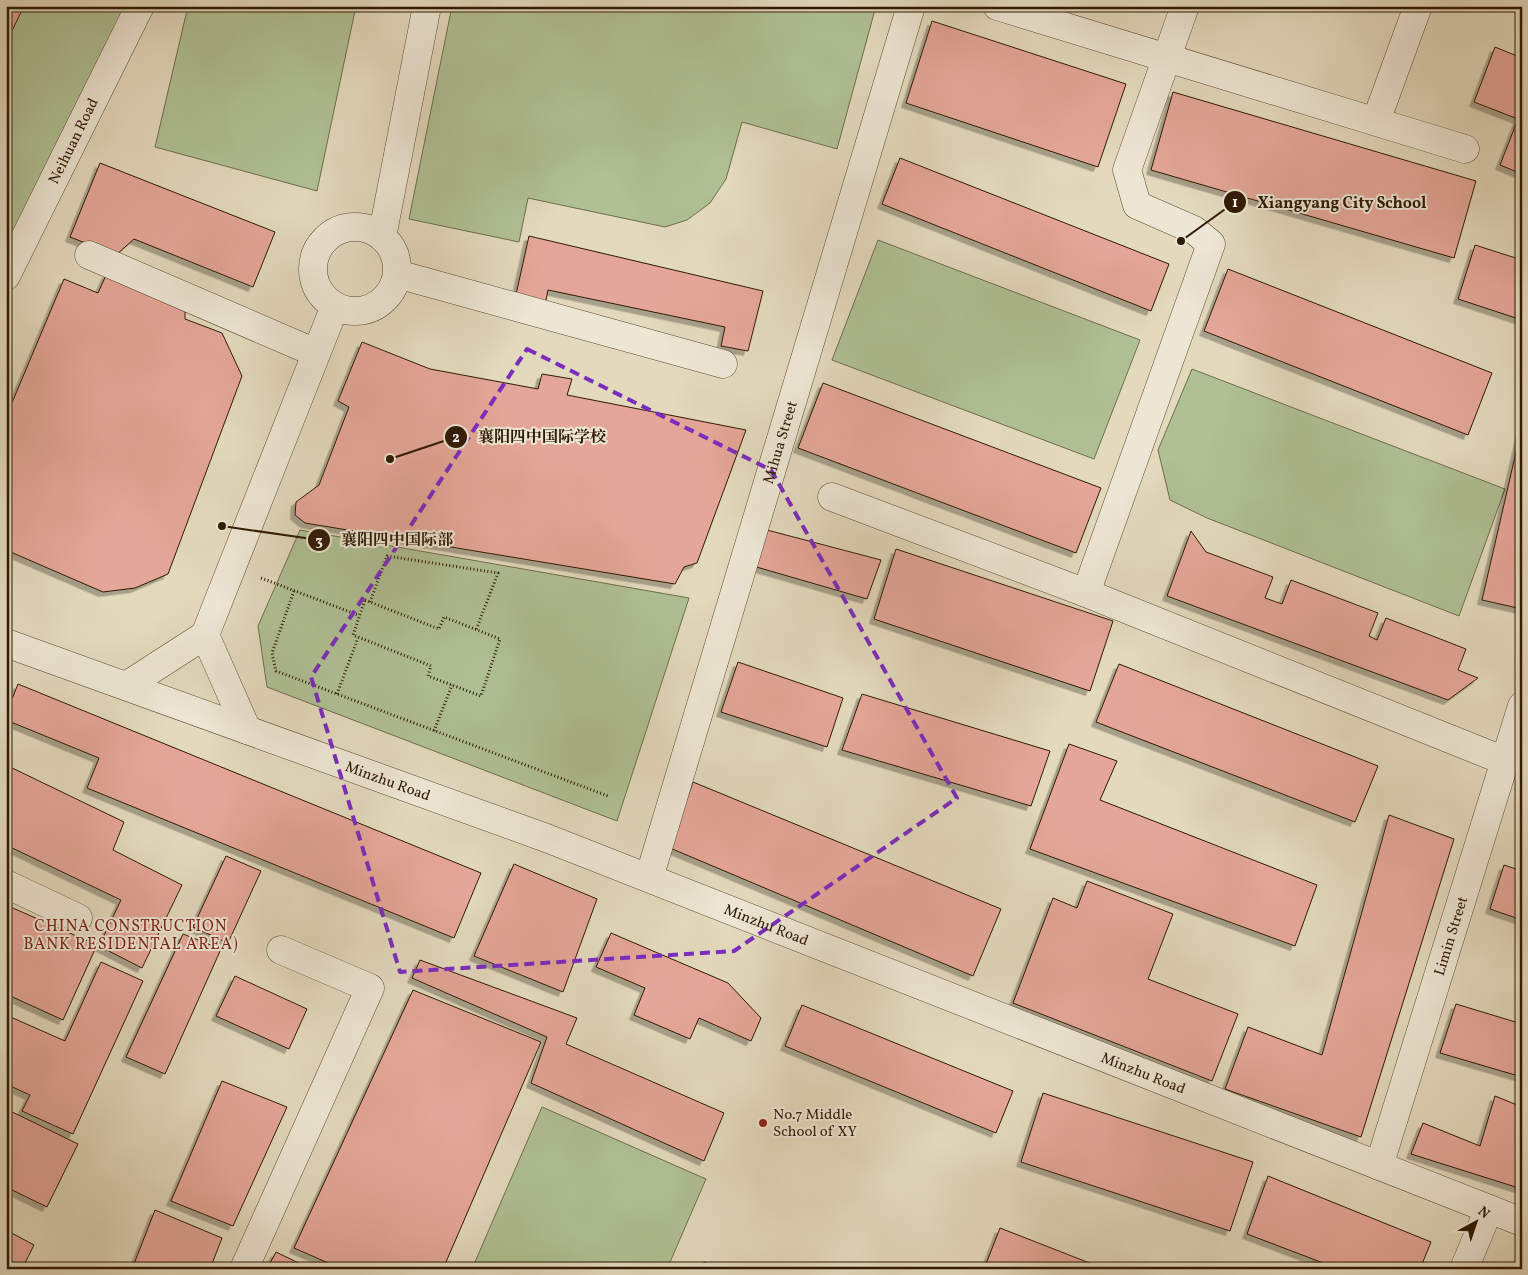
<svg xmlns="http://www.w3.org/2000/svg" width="1528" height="1275" viewBox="0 0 1528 1275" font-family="Vollkorn,'Noto Serif SC',serif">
<defs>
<filter id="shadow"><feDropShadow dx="-4.5" dy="4.5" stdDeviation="0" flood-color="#0004"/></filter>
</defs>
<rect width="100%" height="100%" fill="#e3d9bd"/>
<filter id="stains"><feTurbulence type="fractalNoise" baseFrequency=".004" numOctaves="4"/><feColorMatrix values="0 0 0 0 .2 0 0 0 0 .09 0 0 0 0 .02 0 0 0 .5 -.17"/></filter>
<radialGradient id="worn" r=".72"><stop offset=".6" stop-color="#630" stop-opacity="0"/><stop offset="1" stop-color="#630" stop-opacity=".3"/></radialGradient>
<path fill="#afc094" stroke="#6f6d4c" d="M6,6h134l-134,270z
M188,6h168l-39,185 -162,-44z
M452,6h424l-39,143 -95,-27 -16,57 -16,24 -23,17 -22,7 -137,-29 -9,44 -110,-23z
M878,240l262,100 -46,119 -262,-99z
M1192,369l313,120 -46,127 -252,-98 -37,-18 -12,-50z
M300,530l389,68 -72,223 -350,-134 -9,-61z
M542,1107l164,72 -39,90h-195z"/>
<path fill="#e4a698" stroke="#2f1a03" filter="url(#shadow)" d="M6,6h18l-18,37z
M932,21l194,63 -28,83 -192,-64z
M1495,47l27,11v116l-22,-9 18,-46 -44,-17z
M1173,92l303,89 -22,77 -303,-88z
M900,158l269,106 -18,47 -269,-107z
M100,163l175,69 -22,55 -119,-48 -18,16 -46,-18z
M529,236l234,55 -15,60 -27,-5 4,-19 -177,-37 -3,15 -30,-6z
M1475,245l47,15v60l-64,-21z
M1228,269l264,104 -24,62 -264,-104z
M107,273l78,34v12l37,14 20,43 -74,198 -33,14 -32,4 -97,-42v-133l58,-138 34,14z
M362,342l68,27 108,20 4,-15 30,5 -5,16 179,35 -49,133 -13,4 -9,17 -370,-61 -10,-8 1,-13 23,-17 30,-78 -11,-6z
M823,383l278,105 -25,65 -278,-105z
M1522,426v183l-40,-9z
M767,530l114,30 -14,39 -114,-33z
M1191,531l15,21 67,25 -8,21 17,6 9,-24 87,33 -9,23 8,4 9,-22 80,31 -8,21 20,8 -30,22 -281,-104z
M896,549l217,72 -23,70 -216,-72z
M738,662l105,36 -16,49 -106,-35z
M1119,664l259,102 -23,56 -259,-100z
M18,684l463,189 -27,65 -367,-150 12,-30 -93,-38v-6z
M862,694l188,57 -19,55 -189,-56z
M1069,744l48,17 -17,39 217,85 -22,61 -265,-97z
M6,765l118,57 -11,28 69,35 -40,83 -43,-22 22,-46 -115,-55z
M693,782l308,127 -28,67 -303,-128z
M1389,815l65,24 -93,298 -136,-48 23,-62 74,28z
M226,856l35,15 -33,72 -35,-16z
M514,864l83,35 -34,93 -89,-36z
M1504,865l18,6v49l-32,-11z
M1087,881l86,33 -25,65 90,35 -26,67 -199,-78 40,-105 24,10z
M6,905l91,40 -34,75 -57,-26z
M611,933l117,50 33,35 -10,23 -52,-23 -9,21 -56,-24 11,-27 -49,-21z
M183,934l38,15 -56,125 -39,-17z
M420,960l157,58 -11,26 158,69 -20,48 -173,-78 16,-46 -135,-59z
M101,962l42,19 -70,153 -51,-23 8,-16 -24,-11v-69l59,26z
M235,976l72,33 -18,40 -73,-33z
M413,990l128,52 -98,227h-101l-48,-21z
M1456,1004l66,20v53l-82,-24z
M802,1005l211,86 -17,42 -211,-87z
M222,1081l65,26 -54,119 -62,-25z
M1043,1093l210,69 -23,69 -209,-69z
M1495,1096l27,11v82l-111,-35 12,-31 57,23z
M6,1109l72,35 -31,63 -41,-20z
M1268,1176l163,66 -11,27h-81l-92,-35z
M155,1210l67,28 -12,31h-78z
M1000,1228l105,41h-121z
M6,1230l28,15 -12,24h-16z
M276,1252l35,17h-44z
M704,1262l16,7h-19z"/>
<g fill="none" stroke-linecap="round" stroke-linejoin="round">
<defs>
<g id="minor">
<path d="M997,6l468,143"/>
<path d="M1376,121l42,-115"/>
<circle cx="355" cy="269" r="42"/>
<path d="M382,237l45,-231"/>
<path d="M89,255l227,98"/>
<path d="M397,274l326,90"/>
<path id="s1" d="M6,276l134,-270"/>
<path d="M832,497l254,96 125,-349 -17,-14 -57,-25 -10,-35 58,-164"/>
<path d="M1086,593l419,168"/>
<path d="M205,635l130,-329"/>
<path id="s2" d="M6,643l543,196 973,383"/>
<path d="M126,686l79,-51 42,95"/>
<path id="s3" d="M649,878l262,-872"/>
<path d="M6,884l72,34"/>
<path id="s4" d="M1379,1166l143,-460"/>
<path d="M244,1269l126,-281 -89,-38"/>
<path d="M1464,1269l25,-60"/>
</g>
</defs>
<use href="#minor" stroke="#5c4a32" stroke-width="29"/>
<path stroke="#2f1a03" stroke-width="3" stroke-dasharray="1 2.5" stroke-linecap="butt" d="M261,578l97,37
M294,591l-22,62 4,18 332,125
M365,600l74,29 5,-12 56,22 -19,57 -53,-20 3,-10 -78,-31z
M370,602l17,-46 111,17 -22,57
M337,694l21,-56
M434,731l18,-46"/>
<use href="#minor" stroke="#ede6d4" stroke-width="28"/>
</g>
<path fill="none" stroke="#7b2cbf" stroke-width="4" stroke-dasharray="10 6" stroke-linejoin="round" d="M527,349l244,121 186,328 -223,153 -334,21 -89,-295z"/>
<circle fill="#8f2418" stroke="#ede6d4" stroke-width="2" cx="763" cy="1123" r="5"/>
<g text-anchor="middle" stroke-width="4" stroke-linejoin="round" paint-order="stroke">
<g font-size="15" fill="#2f1a03" stroke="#ede6d4">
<text dy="5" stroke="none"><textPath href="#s1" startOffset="151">Neihuan Road</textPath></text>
<text dy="5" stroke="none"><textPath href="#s3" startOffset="455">Mihua Street</textPath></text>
<text dy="5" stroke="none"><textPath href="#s2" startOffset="406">Minzhu Road</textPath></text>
<text dy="5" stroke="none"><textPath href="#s2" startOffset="811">Minzhu Road</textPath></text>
<text dy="5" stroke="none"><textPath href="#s4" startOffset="241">Limin Street</textPath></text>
<text dy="5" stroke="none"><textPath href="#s2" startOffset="1216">Minzhu Road</textPath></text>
</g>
<g font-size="15" fill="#2f1a03" stroke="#ede6d4" text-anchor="start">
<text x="773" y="1119">No.7 Middle<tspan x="773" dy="17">School of XY</tspan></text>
</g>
<g font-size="16" letter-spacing="1" fill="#7a1f14" stroke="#ede6d4">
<text x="131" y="931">CHINA CONSTRUCTION<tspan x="131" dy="18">BANK RESIDENTAL AREA)</tspan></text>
</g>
</g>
<path fill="none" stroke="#2f1a03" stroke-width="2" d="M1181 241L1235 202M390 459L456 437M222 526L319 540"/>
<g fill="#2f1a03" stroke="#ede6d4" stroke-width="2">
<circle cx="1181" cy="241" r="5"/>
<circle cx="390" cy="459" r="5"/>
<circle cx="222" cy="526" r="5"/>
<circle cx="1235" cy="202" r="12"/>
<circle cx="456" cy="437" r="12"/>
<circle cx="319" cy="540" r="12"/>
</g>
<g font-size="15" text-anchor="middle" font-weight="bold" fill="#fff">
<text x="1235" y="207">1</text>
<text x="456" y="442">2</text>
<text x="319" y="545">3</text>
</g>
<g font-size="16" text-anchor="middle" font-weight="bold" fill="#2f1a03" stroke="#ede6d4" stroke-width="4" stroke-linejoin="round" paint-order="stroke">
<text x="1342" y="208">Xiangyang City School</text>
<text x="542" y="442">襄阳四中国际学校</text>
<text x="397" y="545">襄阳四中国际部</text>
</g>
<rect width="1528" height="1275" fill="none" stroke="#e3d9bd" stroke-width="25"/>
<rect x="8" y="8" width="1513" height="1260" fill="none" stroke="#2f1a03" stroke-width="2.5"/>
<rect x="12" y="12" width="1503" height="1250" fill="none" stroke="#2f1a03"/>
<g transform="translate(1476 1222) rotate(40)" stroke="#ede6d4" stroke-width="4" paint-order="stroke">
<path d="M0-4L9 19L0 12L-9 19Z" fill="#2f1a03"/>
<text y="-8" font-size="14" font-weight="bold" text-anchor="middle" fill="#2f1a03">N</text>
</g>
<rect width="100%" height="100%" filter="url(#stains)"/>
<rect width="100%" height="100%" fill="url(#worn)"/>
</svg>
